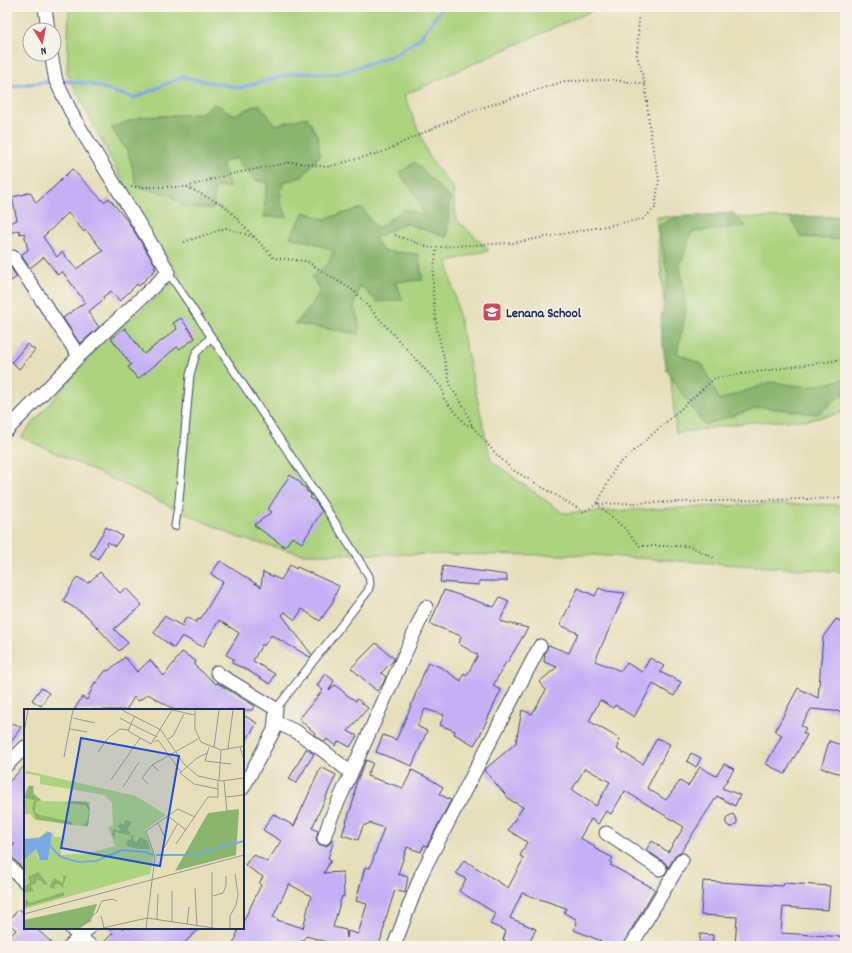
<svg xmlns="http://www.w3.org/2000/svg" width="852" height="953" viewBox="0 0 852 953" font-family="Dekko,sans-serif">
<rect width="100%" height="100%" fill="#f7f3e8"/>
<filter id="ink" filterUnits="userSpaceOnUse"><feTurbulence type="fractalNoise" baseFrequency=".025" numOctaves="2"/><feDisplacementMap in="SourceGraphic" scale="8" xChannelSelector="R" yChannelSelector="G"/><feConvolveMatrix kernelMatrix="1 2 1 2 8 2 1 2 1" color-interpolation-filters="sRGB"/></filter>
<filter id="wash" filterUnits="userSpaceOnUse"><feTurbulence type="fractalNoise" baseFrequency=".012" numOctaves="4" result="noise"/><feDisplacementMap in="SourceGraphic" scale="16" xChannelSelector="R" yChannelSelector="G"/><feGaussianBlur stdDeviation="0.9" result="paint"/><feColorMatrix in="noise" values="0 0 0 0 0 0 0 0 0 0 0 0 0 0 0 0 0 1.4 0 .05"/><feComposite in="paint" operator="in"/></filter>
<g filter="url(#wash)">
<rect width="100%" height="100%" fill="#e6dfba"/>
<path fill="#acd37e" stroke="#64816e" d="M69,7h531l-196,88 27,66 22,26 3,32 33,31 -42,12 44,199 72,52 207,-9 75,1v67l-253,-17 -289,-1 -64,-16 -218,-101 78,-91 80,-68 -54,-92 -58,-113z
M656,217l189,1v194l-37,8 -57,2 -75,11z"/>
<path fill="#89b56d" stroke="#527266" d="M215,104l19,11 25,-11 16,21 32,-8 11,20 2,18 -18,22 -19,5 -3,18 7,17h-23l1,-19 3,-15 -13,-3 -20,-22 -13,5 8,24h-15l-2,22 -29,-2 -15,-13 -32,-7 -9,-35 -17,-24 29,-11 59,-3z
M415,162l35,36 -3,39 -42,-14 -30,15 8,13 35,3 5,26 -28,2 8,18 -26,2 -17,-17 -6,22 4,12 2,15 -65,-10 16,-18 9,-15 -8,-14 17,-14 4,-12 -19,-8 -24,-6 14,-25 20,7 38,-11 15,21 27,-20 20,7 -7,-20 -18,-23z
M733,213l13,13 -54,6 -12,34 6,45 -9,42 26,12 16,35 52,-18 38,5 36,-8v15h-2l-26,20 -57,-7 -56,18 -37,-54 -7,-44 8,-51 -10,-49 17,-10z
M845,216v24l-44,-3 -11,-20z"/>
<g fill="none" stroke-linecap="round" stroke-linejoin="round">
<path stroke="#7aa8e3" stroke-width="3.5" d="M60,81l27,2 47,15 48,-21 58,11 54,-15 42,1 56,-18 28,-18 23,-31
M7,88l14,-3 33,-4"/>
</g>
<g id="blocks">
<path fill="#c6b0f5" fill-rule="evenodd" d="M72,169l32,33 5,-4 20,25 27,43 -2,2 2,1 -17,17 -2,-2 -17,17 -9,-10 -8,6 1,2 -16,13 11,15 -19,17 -17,-26 22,-16 -1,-1 -22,-30 -4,4 -14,-18 -14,11 -9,-13 7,-5 -4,-17 -4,1 -1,-4 -12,4v-10l10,-4 -5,-23 13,-3 5,-2 6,11 19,-17zM68,213l16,19 2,-2 17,21 -27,18 -14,-17 -5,5 -14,-20z
M8,264l9,13 -6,4 -4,-7v-9z
M181,318l14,20 -15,11 -3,-2 -39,32 -10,-12 3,-2 -20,-27 14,-10 19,26 33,-25 -4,-6z
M27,344l8,6 -16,19 -7,-7z
M290,475l12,9 -1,1 6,4 -1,2 4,2 1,3 -1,2 5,3 7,10 -20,32 -10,-6 -7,10 -31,-22 18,-13 -4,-3z
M106,527l16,9 -7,10 -7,-4 -10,17 -8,-5z
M220,561l41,26 2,-15 18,8 9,-15 6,4 1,-2 42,19 -6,14h1l-14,21 -18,-12 -7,11 -10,-8 -3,3 9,12 -1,2 3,1 19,25 -2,2 -39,-22 -7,11 -2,-2 -9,17 22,13 -5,10 -23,-14 -15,-7 2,-4 -8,-4 13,-22 -20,-13 -16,27 -21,-11 -8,12 -20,-15 10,-17 18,10 4,-9 10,5 2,-3 2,1 23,-38 -12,-8z
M443,566l64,9v6h-28v4l-39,-3z
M100,572l20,21 6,-5 16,17 -28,24 14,14 -9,8 -33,-36 -23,-14 14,-24 11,6z
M578,588l17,8 4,-8 7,3 19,2 -30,68 26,10 6,-8 15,9 8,-14 14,8 -4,6 21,10 -7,14 -21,-12 -19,33 -19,-12 -2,3 -13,-8 -11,21 31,18 -2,5 1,1 -2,4h1v1l25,14 14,-26 13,6 -23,44 19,12 14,-19 8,5 12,-19 16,9 8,-12 10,5 -12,19 18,7 -5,11 -18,-10 -36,56 -3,1 -3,3 -7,12 -1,-3 -3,-3 -18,-12 6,-9 16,11 16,-25 -59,-36 -14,23 -5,-3 -8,13 -7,-5 -11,19 15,8 -1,2 19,10 -3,4 2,1 -2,2 45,24 -31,53 -1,4h-25l3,-5 -27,-11 3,-7 -2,-1 1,-3 -12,-6 2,-5 -44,-15 -12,25 26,11 -8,17h-25l2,-6h-2l3,-9 -16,-7 5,-11 -36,-22 7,-12 -10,-6 8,-13 44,28 16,-30 -4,-2 7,-14 -19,-12 15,-23 -13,-7 -26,-30 32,-27 6,-33 10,4 14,-24 -7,-8 18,-15 -13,-5 1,-9 3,-8 21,8 9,-20 -18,-8zM585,768l25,14 -14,24 -24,-16z
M444,590l50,17 6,-10 9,4 -9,20 28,7 -21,35 -1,-1 -13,24 8,4 -22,47 -5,8 -20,-11 1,-3 -15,-6 4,-10 -19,-6 -8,17 10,5 -15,35 -36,-14 7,-17 13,5 13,-29 19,-49 14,6 19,13 3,-8 3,2 11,-20 -19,-11 2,-8 -31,-12z
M836,619l9,4v89l-34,-3 -10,17 5,2 -3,5 4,2 -22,39 -19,-10 16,-29 -7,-4 23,-43 20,10 5,-61z
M376,643l18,15 -1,3 -12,12 5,4 -3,7 -6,7 -26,-23z
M182,652l14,9 -2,4 22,19 1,-1 38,23 -3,4h-77l-27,-16 -10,7 -4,-4 -8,13h-52l8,-13 5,3 8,-18 1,1 10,-13 2,1 17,-14 12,15 13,-12 14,16z
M325,673l9,8 -5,9 6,-5 12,10 9,6 1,-2 11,9 -20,23 9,5 -7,11 -11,-6 -4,5 -8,-7 -2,3 -11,-7 1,-2 -16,-14 24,-29 -6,-4z
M41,688l8,5 -8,13 -9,-6z
M243,715l14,8 -14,23z
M13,723l8,4 -14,21v-18z
M829,741l16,5v29l-24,-7z
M306,749l8,5 -18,29 -7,-4z
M691,753l10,5 -5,9 -9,-6z
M366,760l7,3 -6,13 36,12 9,-18 16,8 15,9 -4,7 12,6 -24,46 -3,-1 -3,7 -14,-5 -9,27 10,3 -3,16 -10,-3 -11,34h1l-6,22h-44v-2l-29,-8 -8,10h-66l5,-10h-1l3,-8h4v-6l18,-37 -2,-2 4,-6 -18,-12 8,-11 14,8 14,-21 -18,-11 10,-16 21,12 27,-59 15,8 -24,53 6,3 -2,9 2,4 3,1 5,1 4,-2 2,-5 2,1 -6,18 3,2 -7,13 19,-1 1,25 -2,-1 -9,31 13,3 1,8 1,-7 10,3 9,-30 -11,-3 9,-34 5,1 14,-40 -14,-5 -7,3 -5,14 -16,-5 12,-36 2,-16zM289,884l22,12 -8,32 -26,-8 1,-1 -5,-2z
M25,765v106l-12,-13 -6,-2v-6l8,-6 -8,-8v-52z
M733,814l4,6v3l-4,4h-3l-3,-2 -1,-2v-3l1,-3z
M703,881l80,5 1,-3 46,3 -2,24 -45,-3 -2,26 64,4v9h-110l2,-29 -36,-2z
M19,909l6,5v14h11l19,18h-44l-4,-4v-2l9,-10 -9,-8z
M108,928h92l-19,18h-81l13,-13z
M700,934l13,1 -1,11h-12z"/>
</g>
</g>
<g filter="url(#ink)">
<use href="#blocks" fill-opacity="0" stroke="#39496c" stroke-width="1"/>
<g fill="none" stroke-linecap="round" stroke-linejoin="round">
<defs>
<path id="service" d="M168,272l159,238 42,66 1,8 -2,7 -92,118
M175,526l4,-26 11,-125 6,-22 15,-16"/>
<path id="minor" d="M45,7l3,23
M13,257l66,99
M7,430l72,-74 88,-82 1,-3 -93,-151 -19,-39 -5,-27
M217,672l3,3 56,34 -2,21 -31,58
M275,722l22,10 28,20 26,21
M7,765l18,-18
M606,833l54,36
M324,838l6,-18 96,-213
M7,864l18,18
M71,928l8,9 12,9
M70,946l19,-18
M394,946l27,-71 7,-14 112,-215
M631,946l51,-86"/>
</defs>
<use href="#service" stroke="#39496c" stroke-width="9"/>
<use href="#minor" stroke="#39496c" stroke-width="15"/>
<path stroke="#39496c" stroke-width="2" stroke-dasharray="1 3" stroke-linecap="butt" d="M131,187h55l45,-13 61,-12 35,5 56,-15 33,-16 56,-25 93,-30 49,-1 31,4
M187,187l38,19 49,52 32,3 48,30 88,97 2,11 22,26 6,1
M395,235l36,13 20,-2 62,-3 130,-24 12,-11 4,-28 -9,-48 -5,-48 -8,-29 2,-37
M184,242l42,-14 28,9
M437,247l-4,28v20l4,34 14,58 14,21 7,18 25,29 16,15 71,42 13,-8 26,23 17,19h50l24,12
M845,359l-130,19 -100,90 -18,36 248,-6"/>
<use href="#service" stroke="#fff" stroke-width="7"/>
<use href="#minor" stroke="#fff" stroke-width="13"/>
</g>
</g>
<defs>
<symbol id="school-square" viewBox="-11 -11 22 22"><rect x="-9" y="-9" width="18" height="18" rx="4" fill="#d1495b" stroke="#f7f3e8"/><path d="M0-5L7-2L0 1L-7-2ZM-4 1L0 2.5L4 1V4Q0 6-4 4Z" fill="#fff"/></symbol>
</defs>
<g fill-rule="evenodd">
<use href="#school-square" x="481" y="301" width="22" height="22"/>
</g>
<g text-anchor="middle" stroke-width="3" stroke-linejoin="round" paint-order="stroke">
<g font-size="14" font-weight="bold" fill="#1b2f5e" stroke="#f7f3e8" text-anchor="start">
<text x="506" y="317">Lenana School</text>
</g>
</g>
<g transform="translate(24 709)">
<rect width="220" height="220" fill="#e6dfba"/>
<path d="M3,62l109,25 30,19 -21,15 9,26 -4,18 -126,35v-49l12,-11 2,9 10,2 4,-27 -13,5h-15l16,-1 7,-6 5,2 3,4h6v18l28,-2 26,-7 -7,-19 5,-1 -1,-23 -7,-8 -65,-11v-8l-16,-3zM5,76l5,1v7l8,8 48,1 -2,25 -53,-7 -5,-6h-6v-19z" fill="#acd37e"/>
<path d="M5,77h4v8l8,6 -5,2 -1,10 5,3 32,7 1,3 -37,-6 -4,-10 2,-9 -10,-2zM50,92l13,1 3,7 -2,17 -10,-2 6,1 3,-4 2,-10 -4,-6 -22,-2zM215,100l-3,46 -61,16 33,-58zM101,111l7,2 -5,8 4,3 -2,2 -14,-3v7l-3,-5 1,-5 8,2 -4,-6h3l-1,-2 5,2zM107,126h3l-1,4 3,4 4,-6 8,4 2,8h-13l-10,-3 -1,-5 5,-2zM14,163l10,12 -4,1 -4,-5h-3l-1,3 -5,3 3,5 -10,2v-10l2,3 4,-4 -2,-5zM39,166l4,1 -4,10 2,3 -7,-5 -3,1v4l-6,-2 5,-9 9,5zM40,183v4l-40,11 2,-8 4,4zM73,195l-6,17 -11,7h-56v-8z" fill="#89b56d"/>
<path d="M24,123l4,1 -4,27h-8l-4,-11 -12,11v-21l15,-1z" fill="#7aa8e3"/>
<path fill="none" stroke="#7aa8e3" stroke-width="2" d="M25,136l12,12 17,5 18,-1 26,-11 24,2 7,3M132,146h35l53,-14"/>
<path fill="none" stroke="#959995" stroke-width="1" d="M98,1l39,20 23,34 14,12 23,5 23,-3M149,1l21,5M171,1v19l6,13 20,8 23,-4M111,7l-4,8 26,13M49,9l22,5M96,9l11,6 -3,7 23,13 21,-34M46,20l17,3M0,24l4,-23M144,30l5,-3 11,-22M130,33l4,-2 23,32M185,38l-4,14 26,3M190,38l5,-37M216,38l4,13M204,40l5,-39M74,43l9,-13 13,-10 8,1M183,44l-10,5 -17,15 14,11 24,5M40,48l9,-47M128,56l46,-26M87,71l29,-42M195,72l2,-31M200,72l3,31M124,75l-6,-6 6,-8 4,-5 7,6M99,78l16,-25M201,88l19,-2M144,107l18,14M134,114l6,13M152,135l32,-47h10v-16M140,139l14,-25M188,163v56M171,179l2,38M148,182v31M189,187l10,-3 3,-7v-10M0,205l220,-59M77,207l3,12M133,210l1,-25M163,215l2,-17M55,219l18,-16 5,-11 10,-2 5,2M79,219l44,-10 67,10M122,219l9,-71 -9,-26 32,-22 17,8M206,219v-12l6,-11 2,-10 -3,-21"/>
<path fill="#1d4ed8" fill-opacity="0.15" stroke="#1d4ed8" stroke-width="2" d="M57,29l98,18 -19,110 -99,-18z"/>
<rect width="220" height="220" fill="none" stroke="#1b2f5e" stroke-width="2"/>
</g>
<rect width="852" height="953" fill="none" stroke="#f7f3e8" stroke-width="24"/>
<g transform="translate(42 42) rotate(170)"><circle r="19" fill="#f7f3e8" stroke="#9fa5b1"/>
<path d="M0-3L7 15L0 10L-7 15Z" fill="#d1495b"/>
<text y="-6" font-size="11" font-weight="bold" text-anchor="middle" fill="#1b2f5e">N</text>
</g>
</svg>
